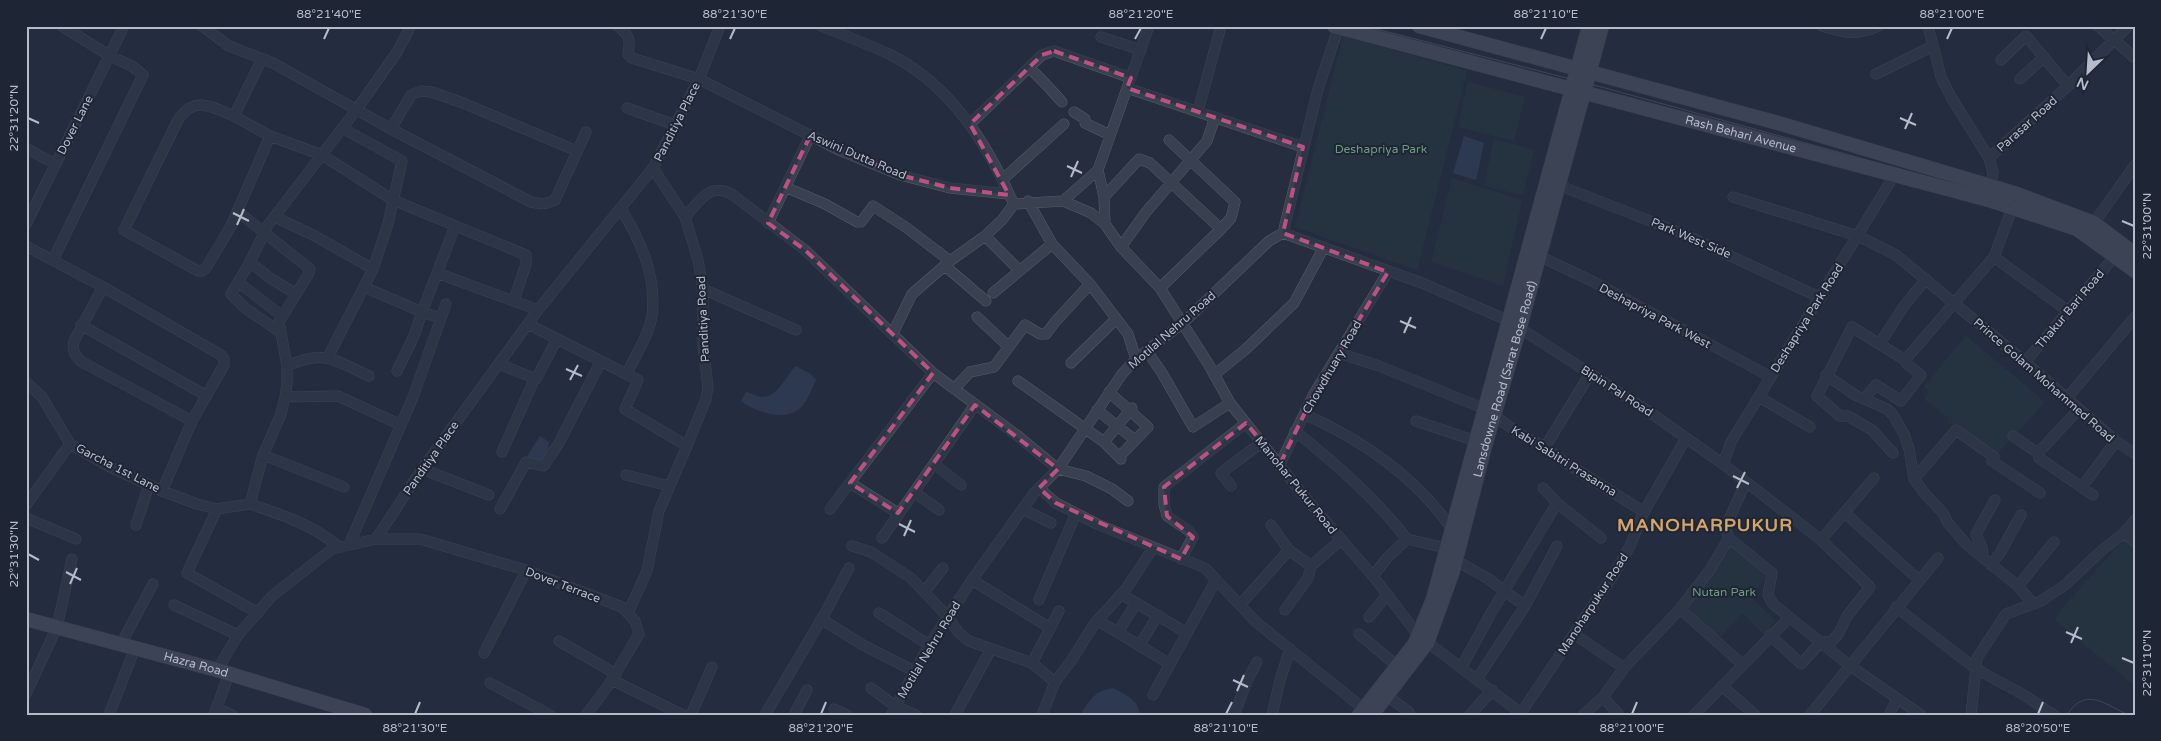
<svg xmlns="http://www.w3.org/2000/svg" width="2161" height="741" viewBox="0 0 2161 741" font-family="'Varela Round',sans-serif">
<rect width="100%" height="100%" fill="#252d3f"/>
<path fill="#273a40" d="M1343,36l124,35 -50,199 -122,-43z
M1468,82l57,15 -11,44 -56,-14z
M1494,139l40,11 -11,45 -39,-9z
M1452,178l70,22 -19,86 -72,-24z
M1966,336l79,66 -49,53 -48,-33v-5l-23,-17 4,-9 -5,-5z
M2130,533l5,4v149l-80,-66 8,-13z
M1730,536l42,30 -20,32 24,23 -13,13 -20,-21 -25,26 -39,-27z"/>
<path fill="#394666" d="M1464,136l20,7 -8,37 -23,-7z
M796,366l15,8 5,6c-4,8 -7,18 -13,25 -15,19 -47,7 -62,-4l5,-9c5,1 10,4 15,5 16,2 25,-22 35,-31z
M540,436l9,6 -3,18 -14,3 -5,-7z
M1113,688c12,6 26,12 27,27h-60c10,-15 14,-24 33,-27z"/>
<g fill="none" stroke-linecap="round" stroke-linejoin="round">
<defs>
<path id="minor" d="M202,26l27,20 44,17 118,66 140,73c10,2 15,3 24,-2l31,-68
M618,26c11,9 13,14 10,28l4,4 67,21 142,72 59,24 50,13 59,6 5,10 49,-3 35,-31 51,-144
M821,26c23,9 46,18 68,28 57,28 95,84 120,140
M1822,26c24,7 33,10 57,0
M1928,26l13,51 10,20 38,61 4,14 -3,20
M2098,26l37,32
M1101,37l40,13
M2001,60l25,-24 42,50
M1029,68c12,10 22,22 33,34
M1876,74l57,-28
M2020,79l24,-22
M1127,88l176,59
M627,108l48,17
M1198,111l23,-85
M1074,112l11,7v4l25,12
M234,116c-23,-9 -39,-21 -56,4l-54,110 74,41h4l4,-3 25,-42 39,-90 -36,-20 28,-57
M970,124l72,-69 12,-4 77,27
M391,129l20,-34 10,-4 11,1 31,11 114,48
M270,136l52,19 71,45 133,55v9l-12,36
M26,148l29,16
M1989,158l79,-72 60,-60
M1098,170l6,27 1,27
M1003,179l61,-55
M1558,185l123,48 140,65
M785,187l40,17 32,18
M1104,197l35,-38 11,4 71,66 10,-11 4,-16 -66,-62
M1733,197l125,39 38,19 129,107 91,79 19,13
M1028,201l24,43 38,40 38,50 8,25
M1063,201l28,12 14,11 16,23 39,41 49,77 21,38 78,98 65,75 45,59 105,80
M621,209c20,32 36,68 31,107 -3,19 -17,40 -25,57
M237,211l73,58 -2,6 -12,19
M275,217l40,19 58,33
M685,217c15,-16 24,-36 48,-22l72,55 128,123 85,63 40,33 28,7 26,13 16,12
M861,222l12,-16 34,22 43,33
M768,223l42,-87
M2094,223l41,-58
M26,224l98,-198
M455,226l-18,47 101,37
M1283,233l35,-144 21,-63
M985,236l34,34
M26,246l77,41 118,68 3,4v6l-32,56 -30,70
M1121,247l25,-35 61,-71 8,-24
M1539,256l53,25 179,96
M1994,257l74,54
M53,260l90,-185 -11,-9 -22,-10 -48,-30
M945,266l41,35
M238,282l44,34
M103,287l-29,54c-2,10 0,14 8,21l110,59
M364,287l58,25 15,-39
M1160,288l61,-59
M703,289l93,41
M993,293l59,-49
M977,317l32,30
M528,324l110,56 -13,29 62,37
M81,325l126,71
M280,332l-35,-24 -14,-14 19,-32 18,-37 89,-116 40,-57 14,-26
M893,333l19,-39 38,-33 35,-25 17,-16 12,-16
M1880,343l24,-37 22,-27
M1147,351l15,22 31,54 37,-24
M1339,353l40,13 106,43 36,26 24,12 21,16 78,49
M328,357l45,-88 15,-45 14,-63 -60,-33
M2025,362l90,-106
M1071,363l45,-44
M499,364l37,15 21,-40
M287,366c38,-17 47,-6 82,10
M397,371l17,-35 8,-24 19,6
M1214,375l32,-26 48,-46 30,-56
M1826,375l29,20 32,14 6,6 11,19 5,15 5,30 12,16 17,18 5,10 19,22 51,41 15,18
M1018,381l86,61 17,17
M26,382l16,15 28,47 40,23 52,24 35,13 20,5 33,-5 13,-49 18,-41 4,-17 2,-13v-18l-8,-44 17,-28 -26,-16 -20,-16
M954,389l16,-17 24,-5 31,-42 15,9h6l9,-12 35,-38
M1109,392l39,35 -29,30
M285,397l53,-1 63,29
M1759,397l51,30
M2067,398l68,-81
M1864,399l12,-14 25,16 20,-26 -14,-11 -2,-4
M1097,410l38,30
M1304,414c57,25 112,63 148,115
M1416,421l60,20
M1295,431c41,33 80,67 112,108
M2013,436l25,17 41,-44
M1104,442l28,-34
M1545,447l45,-73
M502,452l32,-72
M1893,453l-21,-23 -24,-14h-8l-23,-20 35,-69 53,33 89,-103 20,-54
M2038,453l1,5 54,37
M263,455l81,32
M934,464l27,21
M1280,464l35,-72 73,-120
M1723,464l8,-22 164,-268
M422,469l67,26
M626,475l43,11
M1914,479l42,-49 38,27 -2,4 48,32
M1746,482l-21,46 4,10 43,35 -4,22 5,9 76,61 72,50
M850,483l48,30
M1231,486l-10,-13 40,-30
M2082,487l34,-46
M1039,488l17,15 41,21 108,44 51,54 113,91
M1543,488l14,15 44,35
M914,492l25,18
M250,504c33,11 63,21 89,43
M26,505l44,-61
M217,509l-30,64 71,40
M500,509l26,-47 17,4 2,-2 14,-21 42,-82
M830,509l103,-136
M1023,509l28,14
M1845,513l74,67
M26,518l50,21
M136,525l13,-40
M1271,525l18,25
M2124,533l11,9
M882,538l93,-133
M376,539l46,-70 116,-159 115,-142 46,-89 21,-53
M1821,540l53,-62
M349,545l64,-148 33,-93
M852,546l19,6 40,26 37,39 11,16 10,8 63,22 23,19
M1983,558l-1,-10 -6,-14 19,-34
M1181,559l12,-22 -4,-6 -22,-15 -3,-12v-17l82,-64
M1455,560l32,18 38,28
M1991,565l9,-12 21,-38
M1373,576l14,-18 20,-19 39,9
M972,580l78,48
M2018,586l36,-44
M925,591l18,-23
M1121,594l66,39
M1039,600l37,-87
M174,605l64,30
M1240,605l49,-55 22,16 30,-26
M1896,607l80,62 48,26 30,20
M1680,609l62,55
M1285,610l23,-32 3,-12
M628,613l19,-42 12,-60 28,-65 19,-47 2,-12 -5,-42v-56l-5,-29 -13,-43 -32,-49
M879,613l50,32
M1369,617l18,-22
M821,619l42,26 51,26
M1097,620l73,44
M1118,632l18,-29
M1359,634l38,32
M1574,634l50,34 56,-59 29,-38 20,-33
M559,641l57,33
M121,644l32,-60
M1139,646l19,-31
M484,653l42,-82
M1032,663l27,-52
M1461,668l30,-55 66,-110
M217,670l21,-35 34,-39 60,-47 44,-10h44l102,30 100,38 13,14 4,13 -31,52 -22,29
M1477,679l48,-73 32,-60
M612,680l71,35
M490,683l60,32
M1722,686l33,29
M871,688l24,18 21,9
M26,694l31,-67 15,-68
M1153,695l63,-115
M1387,696l22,16 -2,3
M1603,697l16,18
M216,708l16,7
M834,709l13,6
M1521,713l93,-139 16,-28 14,-34 42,-74
M109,715l26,-67
M214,715l15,-41
M691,715l21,-48
M765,715l59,-100 25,-47
M794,715l13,-25
M891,715l38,-70 43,-65 62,-87 24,-24 64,-95 14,-15 47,-36 86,-82 14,-8 139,50 87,38 139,90 75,53 98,76 49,47 -23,29 -8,17 -8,9h-10l-20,22 -31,-29
M955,715l36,-66
M1042,715l13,-33 16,-21 24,-38 31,-34 27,-41
M1234,715l13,-34 10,-19
M1272,715l8,-35 10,-31
M1470,715l22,-25
M1583,715l20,-18 21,-29
M1694,715l95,-97
M1810,715l128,-157
M1889,715l8,-16
M1971,715l6,-57 29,-44 35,-13 24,-16 35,-33 24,-19 11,-13"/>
<g id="major">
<path id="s1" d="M1334,26l655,174 88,29 58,42"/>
<path d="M1419,26l359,97 239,71 77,29 41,31"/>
<path id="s2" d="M26,619l191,51 148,45"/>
<path d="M1359,715l56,-72 18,-44 156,-573"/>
<path id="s3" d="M1372,715l55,-72 26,-72 32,-125 35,-119 82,-301"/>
</g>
</defs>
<use href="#minor" stroke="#545b6a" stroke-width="11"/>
<use href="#major" stroke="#434958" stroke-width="15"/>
<use href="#minor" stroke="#39404f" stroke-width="10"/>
<use href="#major" stroke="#585e6f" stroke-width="14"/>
<path stroke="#5c6376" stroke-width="1" d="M1365,26l240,62 379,104 82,26 25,12 44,34
M2067,715c19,-31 41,-8 62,0"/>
</g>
<path d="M0 0H2161V741H0ZM1054,51l77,27 -4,10 176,59 -20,86 105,39 -73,120 -35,72 -34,-41 -82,64 3,29 26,21 -12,22 -125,-56 -17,-15 19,-19 -83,-64 -77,108 -48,-30 83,-110 -128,-123 -37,-27 42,-87 90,39 50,13 59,7 -39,-71 72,-69z" fill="#252d3f" fill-opacity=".55" fill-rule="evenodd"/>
<path fill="none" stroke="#be5182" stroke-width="4" stroke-dasharray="10 6" stroke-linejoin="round" d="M1054,51l77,27 -4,10 176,59 -20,86 105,39 -73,120 -35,72 -34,-41 -82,64 3,29 26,21 -12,22 -125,-56 -17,-15 19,-19 -83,-64 -77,108 -48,-30 83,-110 -128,-123 -37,-27 42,-87 90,39 50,13 59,7 -39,-71 72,-69z"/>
<path fill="none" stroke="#b6bbca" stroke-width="2" d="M324,39l5,-11M730,39l5,-11M1135,39l6,-11M1541,39l5,-11M1947,39l5,-11M28,118l11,5M1900,118l16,7M1905,129l7,-16M1067,166l15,7M1071,177l7,-16M233,213l16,8M2122,221l12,5M237,225l7,-16M1400,321l16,7M1404,333l7,-16M566,369l16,7M570,380l8,-15M1733,476l16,8M1737,488l8,-16M899,524l16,8M904,536l7,-16M28,554l11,6M66,572l15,8M70,584l7,-16M2066,632l16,7M2071,643l7,-16M2122,658l12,5M1233,680l15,7M1237,691l7,-16M415,714l5,-12M821,714l5,-12M1226,714l6,-12M1632,714l5,-12M2038,714l5,-12"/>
<g text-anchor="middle" stroke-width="4" stroke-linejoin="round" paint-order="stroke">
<g font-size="12" fill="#b6bbca" stroke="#1e2534">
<text transform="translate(677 122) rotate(-63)" y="4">Panditiya Place</text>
<text transform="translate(2027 124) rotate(-42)" y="4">Parasar Road</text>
<text transform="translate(75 125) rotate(-63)" y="4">Dover Lane</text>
<text dy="4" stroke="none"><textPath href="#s1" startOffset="421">Rash Behari Avenue</textPath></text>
<text transform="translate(857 155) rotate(23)" y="4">Aswini Dutta Road</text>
<text transform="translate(1691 238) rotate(23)" y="4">Park West Side</text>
<text transform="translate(2070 309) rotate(-50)" y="4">Thakur Bari Road</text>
<text transform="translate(1655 316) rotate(28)" y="4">Deshapriya Park West</text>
<text transform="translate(1807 318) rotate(-58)" y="4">Deshapriya Park Road</text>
<text transform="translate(703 319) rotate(-93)" y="4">Panditiya Road</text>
<text transform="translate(1172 330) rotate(-41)" y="4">Motilal Nehru Road</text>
<text transform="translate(1332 367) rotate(-60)" y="4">Chowdhuary Road</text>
<text dy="4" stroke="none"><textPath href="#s3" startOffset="366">Lansdowne Road (Sarat Bose Road)</textPath></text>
<text transform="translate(2044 380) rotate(41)" y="4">Prince Golam Mohammed Road</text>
<text transform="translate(1617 391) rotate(33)" y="4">Bipin Pal Road</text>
<text transform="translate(431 458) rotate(-55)" y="4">Panditiya Place</text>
<text transform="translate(1564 461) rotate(32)" y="4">Kabi Sabitri Prasanna</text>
<text transform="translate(118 468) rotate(27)" y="4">Garcha 1st Lane</text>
<text transform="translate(1296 485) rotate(51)" y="4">Manohar Pukur Road</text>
<text transform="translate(563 585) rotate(21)" y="4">Dover Terrace</text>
<text transform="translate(1593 604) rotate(-57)" y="4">Manoharpukur Road</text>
<text transform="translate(929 650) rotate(-59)" y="4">Motilal Nehru Road</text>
<text dy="4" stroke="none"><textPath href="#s2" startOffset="176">Hazra Road</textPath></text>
</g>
<g font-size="12" fill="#6d9a7d" stroke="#1e2534">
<text x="1381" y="153">Deshapriya Park</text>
<text x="1724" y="596">Nutan Park</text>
</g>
<g font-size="18" font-weight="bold" letter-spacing="1" fill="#d3a467" stroke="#1e2534">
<text x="1705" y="531">MANOHARPUKUR</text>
</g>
</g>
<rect width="2161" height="741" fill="none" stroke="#1e2534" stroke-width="55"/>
<g transform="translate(2088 72) rotate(205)" stroke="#1e2534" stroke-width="4" paint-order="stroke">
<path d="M0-4L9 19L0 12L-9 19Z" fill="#b6bbca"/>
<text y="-8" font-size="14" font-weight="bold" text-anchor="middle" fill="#b6bbca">N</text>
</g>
<rect x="28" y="28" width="2106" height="686" fill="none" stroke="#b6bbca" stroke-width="2"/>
<g font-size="12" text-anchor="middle" fill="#b6bbca">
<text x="329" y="18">88°21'40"E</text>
<text x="735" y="18">88°21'30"E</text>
<text x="1141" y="18">88°21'20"E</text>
<text x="1546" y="18">88°21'10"E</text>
<text x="1952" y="18">88°21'00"E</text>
<text transform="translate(14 118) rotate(-90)" y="4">22°31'20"N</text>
<text transform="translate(2147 226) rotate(-90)" y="4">22°31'00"N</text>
<text transform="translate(14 554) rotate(-90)" y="4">22°31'30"N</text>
<text transform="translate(2147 663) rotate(-90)" y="4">22°31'10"N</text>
<text x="415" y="732">88°21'30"E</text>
<text x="821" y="732">88°21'20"E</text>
<text x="1226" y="732">88°21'10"E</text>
<text x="1632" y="732">88°21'00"E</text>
<text x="2038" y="732">88°20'50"E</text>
</g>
</svg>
